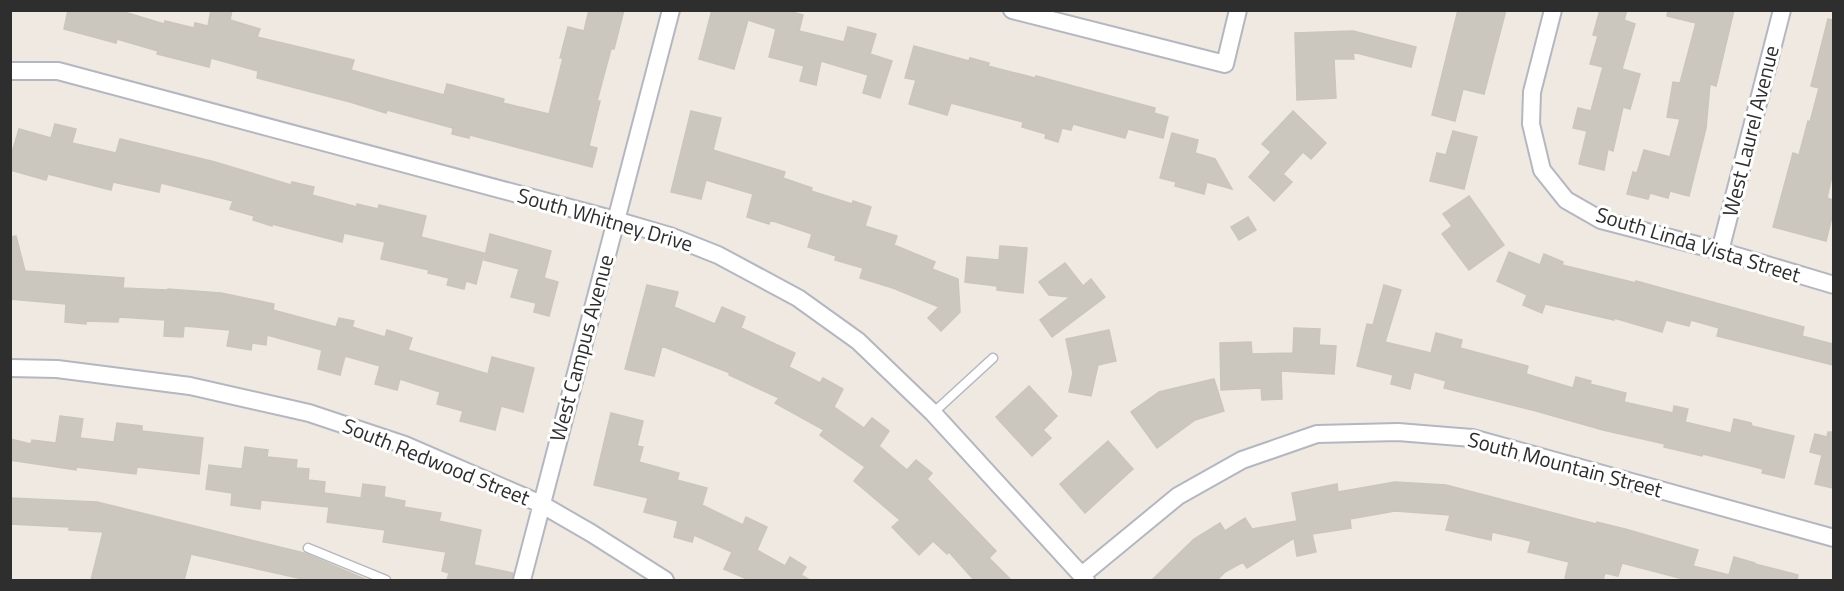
<svg xmlns="http://www.w3.org/2000/svg" width="1844" height="591" viewBox="0 0 1844 591" font-family="'Titillium Web',sans-serif">
<rect width="100%" height="100%" fill="#efe9e1"/>
<path fill="#cbc7bf" stroke="#cbc5ba" stroke-width="1.5" d="M68,10h50l46,14 1,-3 29,7 1,-5 13,3 3,-16h21l-2,10 30,9 -3,8 97,23 -3,10 93,25 3,-11 57,15 -1,4 46,11 14,-56h-3l8,-31 16,4 5,-21h35l-10,39h-3l-14,52h3l-11,45 8,2 -5,19 -122,-32 -1,3 -17,-4 1,-6 -66,-18 -1,3 -36,-11 -93,-24 1,-7 -47,-13 -2,9 -52,-13 1,-3 -41,-12 -1,4 -52,-14z
M712,10h74l17,5 -4,16 45,11 4,-15 28,7 -6,20 22,7 -12,37 -17,-5 5,-18 -47,-14 -5,24 -16,-4 4,-15 -35,-9 7,-28 -28,-9 -14,49 -35,-10z
M1458,10h48l-22,84 -21,-5 -8,32 -23,-6z
M1600,10h27l-3,10 11,4 -13,45 18,5 -10,35 -7,-2 -10,44 -5,-2 -4,21 -25,-6 8,-33 -14,-3 5,-20 13,3 12,-44 -13,-3 8,-28 -5,-1z
M1668,10h66l-18,76 -6,-2 -4,44 -17,68 -19,-5 -2,7 -18,-5 -2,6 -21,-5 6,-22 4,1 7,-23 26,7 10,-38 -13,-2 6,-35 7,1 16,-60 -29,-7z
M1828,19l5,1v152l-6,26 6,2v13l-7,28 -53,-14 20,-74 6,2 9,-34 2,1 9,-34 -8,-2z
M1353,31l63,16 -5,20 -58,-15 1,7h-20l2,39 -39,2 -2,-67z
M914,46l55,15 1,-3 19,5 -1,3 47,12 1,-2 119,32 -1,5 14,4 -5,21 -35,-9 -3,9 -52,-14 -2,6 -9,-2 -4,14 -13,-4 1,-4 -24,-7 1,-5 -72,-19 -4,12 -38,-11 7,-24 -11,-2z
M691,111l30,7 -8,32 72,22 -2,6 29,10 -1,3 41,13 1,-3 18,6 -6,19 32,10 -3,9 41,17 -3,7 26,10 2,33 -19,19 -13,-13 11,-11 -46,-19 -33,-10 3,-10 -28,-8 1,-4 -28,-9 4,-13 -42,-14 -1,4 -22,-7 6,-23 -47,-14 -5,19 -30,-7z
M1293,111l33,32 -15,16 -8,-7 -20,22 9,8 -18,19 -25,-24 22,-25 -9,-8z
M55,124l21,5 -4,14 44,10 4,-14 95,23 76,23 1,-3 22,5 -2,8 45,12v-3l21,5 1,-4 47,11 -5,21 63,16 -8,31 -10,-3 -2,8 -17,-4 2,-7 -21,-5 1,-3 -48,-11 4,-17 -41,-9 -2,9 -70,-18v2l-19,-6 1,-4 -24,-7 3,-8 -72,-18 -2,9 -46,-10 -2,8 -63,-16 -2,6 -36,-10v-11l9,-30 32,9z
M1453,131l24,6 -13,52 -34,-8 7,-28 9,2z
M1172,133l26,7 -3,13 20,6 17,30 -25,-7 -3,12 -29,-8 1,-4 -16,-4z
M1469,196l35,49 -35,25 -27,-36 10,-8 -9,-12z
M1248,217l8,13 -17,10 -8,-13z
M490,234l61,17 -7,27 14,4 -9,34 -15,-4 2,-9 -25,-6 8,-28 -35,-9z
M16,236l9,35 99,7 -1,10 44,2 1,-1 53,4 53,11 -1,6 63,17 3,-9 15,3 -2,6 33,10 2,-7 25,8 -4,12 80,24 4,-17 42,11 -11,44 -22,-6 -6,24 -35,-9 3,-10 -26,-7 3,-12 -40,-13 -3,11 -22,-6 5,-18 -35,-10 -5,19 -22,-6 4,-19 -55,-15 -1,10 -14,-2 -1,7 -24,-4 3,-16 -46,-4 -1,11 -19,-1 1,-16 -46,-3 -1,5 -32,-1v3l-21,-2 1,-18 -56,-5v-62z
M1000,246l27,2 -4,45 -26,-3v-4l-32,-4 2,-25 32,3z
M1509,252l31,13 4,-11 19,8 -1,3 74,18v-2l168,46 -2,9 31,8v21l-116,-29 2,-8 -28,-8 -2,6 -23,-6 -4,12 -48,-14v2l-69,-16 -3,9 -19,-8 4,-10 -30,-14z
M1065,263l18,23 8,-7 14,18 -53,40 -12,-17 30,-23 -21,-2 -10,-13z
M647,285l31,7 -4,15 41,17 7,-17 23,10 -4,11 54,25 -6,14 31,16 3,-5 20,11 -9,18 30,21 8,-10 17,13 -10,15 28,24 9,-10 16,13 -5,6 69,72 -7,7 22,22h-37l-25,-28 -2,2 -14,-13 -14,14 -27,-28 8,-7 -46,-39 11,-14 -45,-32 4,-5 -49,-27 4,-5 -50,-23 1,-2 -68,-27 -8,30 -29,-7z
M1384,285l17,5 -16,52 46,11 5,-20 26,7 -2,8 68,18 -2,8 47,14 3,-11 15,4 -1,3 36,9 -2,9 49,11 1,-7 14,3 -3,13 46,11 3,-14 17,4 1,3 42,10 -10,42 -22,-5 1,-4 -60,-15 -1,2 -38,-9 1,-3 -62,-14 -67,-19 -92,-23 2,-7 -32,-9 -4,17 -19,-5 2,-9 -36,-9 10,-42 6,1z
M1294,328l26,1 -1,16 17,1 -2,28 -53,-3 1,28 -20,1 -1,-12 -40,2 -1,-47 31,-1 1,12 41,-1z
M1109,330l7,31 -18,4 -7,31 -22,-4 4,-19 -7,-34z
M1214,379l10,32 -29,9 -38,28 -26,-36 28,-20z
M1029,386l28,30 -14,14 8,8 -19,18 -36,-39z
M611,413l32,8 -6,25 6,1 -4,15 40,11 -2,7 30,8 -5,17 41,20 3,-8 21,10 -10,23 28,16 5,-9 16,10 -5,8 9,5h-61l-25,-11 8,-17 -38,-17 -2,7 -18,-5 4,-16 -34,-9 4,-14 -54,-13z
M60,416l23,3 -3,19 34,4 3,-19 25,3v5l61,7 -4,36 -62,-7 -1,7 -60,-7v3l-66,-10v-21l21,5 1,-4 24,3z
M1828,432h5v56l-18,-4 7,-29 -12,-3 5,-18 12,3z
M1108,441l25,28 -48,44 -25,-29z
M245,447l23,3 -1,7 30,3 -1,8 13,1 -1,11 17,2 -1,11 37,5 2,-14 22,3 -1,10 21,4 -1,6 37,6 -2,8 42,9 -7,35 39,8 -1,7h-65l2,-7 -7,-2 4,-19 -63,-10 2,-12 -58,-8 2,-15 -68,-7 -1,9 -29,-4 1,-12 -26,-4 3,-24 33,4z
M1395,482l51,3 150,39 1,-2 28,7 73,21 -5,16 36,9 5,-18 21,6v1l43,11 -1,5h-110l-65,-17 -4,13 -13,-3 -2,7h-28l-10,-2 4,-16 -41,-10 3,-11 -39,-9 -1,8 -45,-10 4,-15 -55,-4 -45,8 1,9 -39,6 4,18 -19,4 -3,-18 -47,30 -4,-6 -18,10 -8,8h-65l42,-41 26,-16 5,8 20,-13 7,11 45,-8 -5,-28 45,-9 1,8z
M10,498l87,4 207,51 63,27h-60l-116,-26 -7,26h-93l12,-48 -34,-2v-3l-59,-3z"/>
<g fill="none" stroke-linecap="round" stroke-linejoin="round">
<defs>
<path id="service" d="M933,413l60,-55
M308,548l78,32"/>
<path id="minor" d="M1012,10l213,54 13,-54
M1553,10l-21,82 -1,32 11,46 24,30 35,20 119,31 114,34
M10,71h48l557,149 55,16 48,19 80,43 60,43 75,72 153,167
M1720,251l62,-241
M10,368l47,1 133,17 119,27 96,32 136,59 50,29 74,47
M1082,575l96,-79 64,-36 75,-26 81,-2 74,6 362,100
M522,580l149,-570"/>
</defs>
<use href="#service" stroke="#b4b7c1" stroke-width="11"/>
<use href="#minor" stroke="#b4b7c1" stroke-width="20"/>
<use href="#service" stroke="#fff" stroke-width="8"/>
<use href="#minor" stroke="#fff" stroke-width="16"/>
</g>
<g text-anchor="middle" stroke-width="6" stroke-linejoin="round" paint-order="stroke">
<g font-size="21" fill="#2e2e2e" stroke="#fff">
<text transform="translate(1751 131) rotate(-76)" y="7">West Laurel Avenue</text>
<text transform="translate(605 220) rotate(16)" y="7">South Whitney Drive</text>
<text transform="translate(1698 245) rotate(17)" y="7">South Linda Vista Street</text>
<text transform="translate(582 348) rotate(-75)" y="7">West Campus Avenue</text>
<text transform="translate(436 462) rotate(22)" y="7">South Redwood Street</text>
<text transform="translate(1565 465) rotate(15)" y="7">South Mountain Street</text>
</g>
</g>
<rect width="1844" height="591" fill="none" stroke="#2e2e2e" stroke-width="24"/>
</svg>
